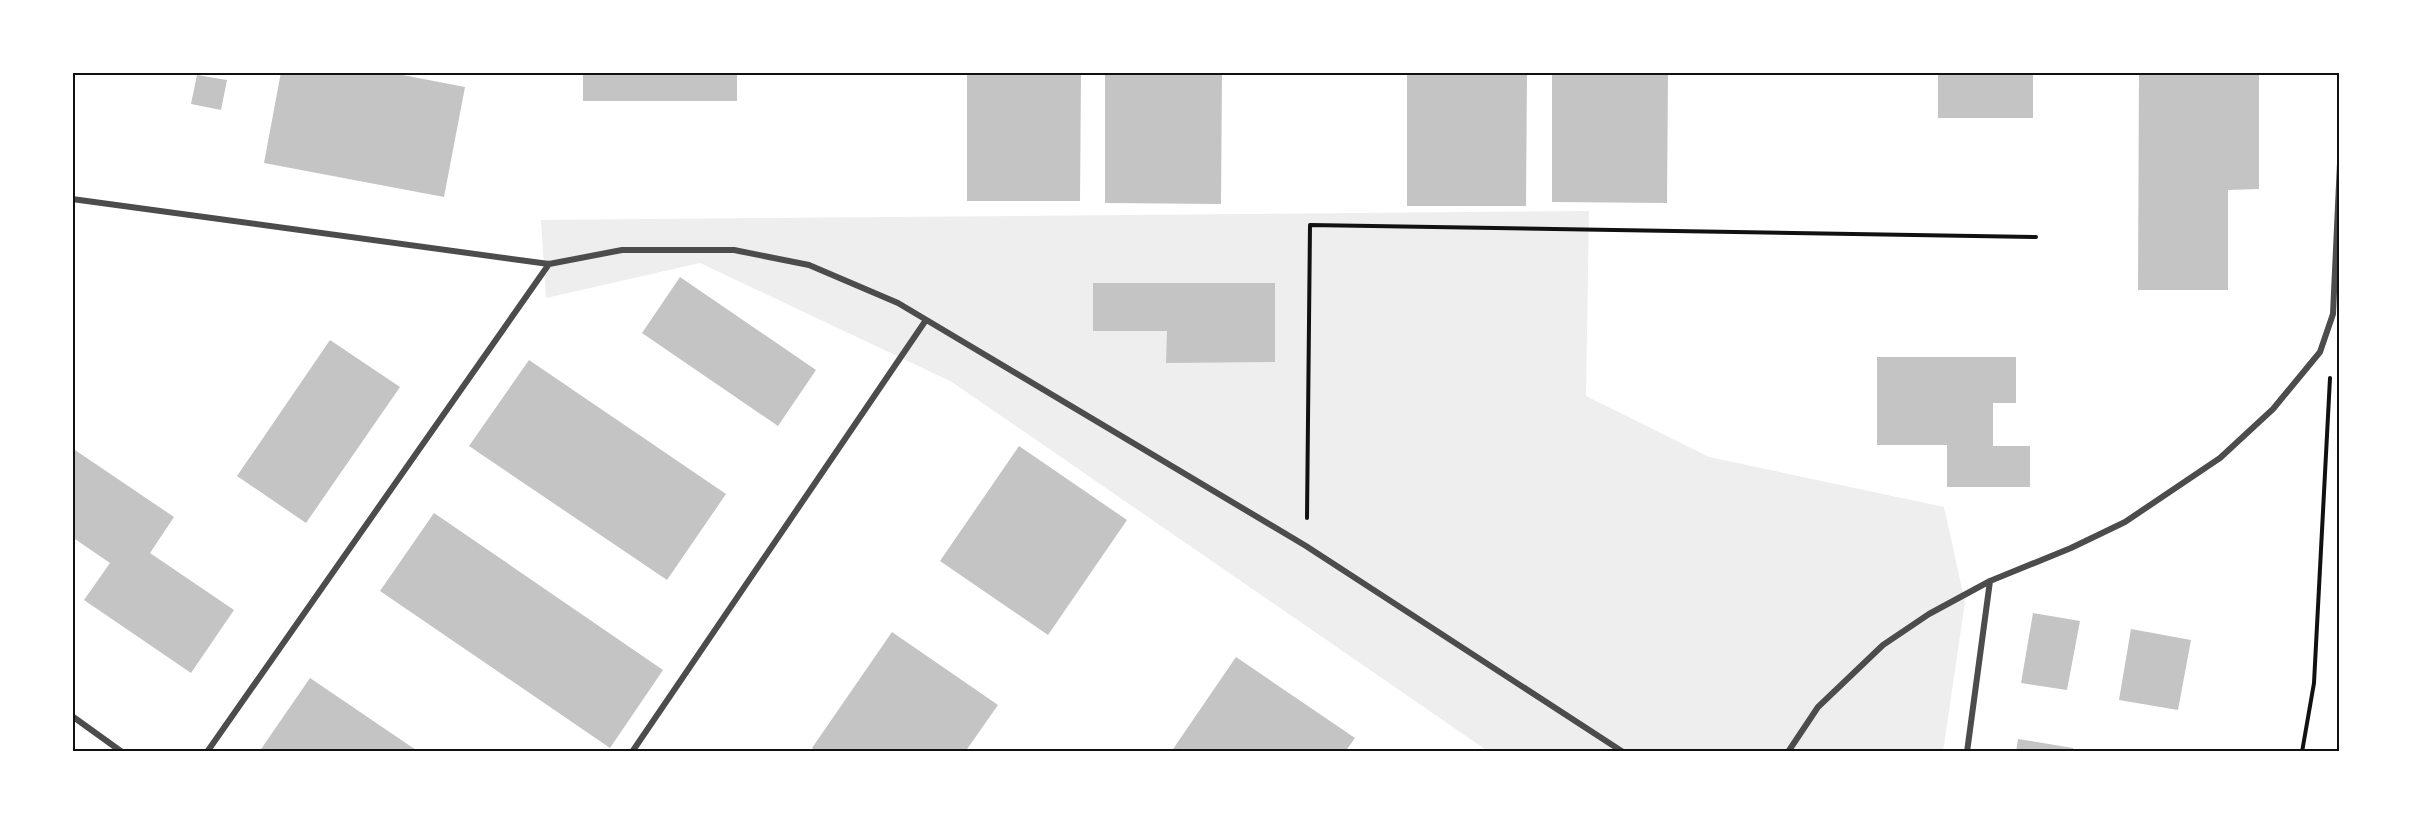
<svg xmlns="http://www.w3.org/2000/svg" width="2412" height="824" viewBox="0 0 2412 824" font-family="Rubik,sans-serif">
<rect width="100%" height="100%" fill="#fff"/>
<path fill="#eee" d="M1589,211l-3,185 123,61 235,50 21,95 -22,150h-454l-537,-370 -252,-119 -154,35 -5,-78z"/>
<path fill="#c4c4c4" d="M281,72h106l78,15 -21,110 -180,-34z
M583,72h154v29h-154z
M967,72h114l-1,129h-113z
M1105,72h117l-1,132 -116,-1z
M1407,72h120l-1,134h-119z
M1552,72h116l-1,131 -115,-1z
M1938,72h95v46h-95z
M2139,72h120v117l-31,1v100h-90z
M197,75l30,5 -6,30 -30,-6z
M680,277l136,93 -38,56 -136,-93z
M1093,283h182v79l-109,1 1,-32h-74z
M330,340l70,47 -94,136 -69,-47z
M1877,357h139v46h-23v43h37v41h-83v-42h-70z
M529,360l197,134 -59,86 -198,-134z
M1019,446l108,74 -79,115 -108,-74z
M72,448l102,69 -24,36 84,57 -43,63 -107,-73 26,-37 -38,-26z
M434,513l229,157 -53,78 -230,-157z
M2033,613l47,8 -13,69 -46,-7z
M2131,629l60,11 -13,70 -59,-10z
M892,632l106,73 -33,47h-147l-6,-4z
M1236,657l119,81 -10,14h-174z
M310,678l109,74h-160z
M2018,739l55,9v4h-57z"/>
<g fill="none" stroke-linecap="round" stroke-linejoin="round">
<path stroke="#111" stroke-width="4" d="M1307,518l3,-293 726,12
M2302,752l12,-69 16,-305"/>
<path stroke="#4c4c4c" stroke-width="6" d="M72,199l477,65 73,-14h112l75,15 89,38 408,243 317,206
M72,716l50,36
M207,752l342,-488
M632,752l294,-432
M1788,752l30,-45 65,-62 46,-31 61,-33 81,-33 54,-26 95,-64 53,-49 47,-57 13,-38 7,-151
M1967,752l23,-171"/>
</g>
<rect width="2412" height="824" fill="none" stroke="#ffffff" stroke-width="147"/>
<rect x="74" y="74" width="2264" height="676" fill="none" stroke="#111" stroke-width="2"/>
</svg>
